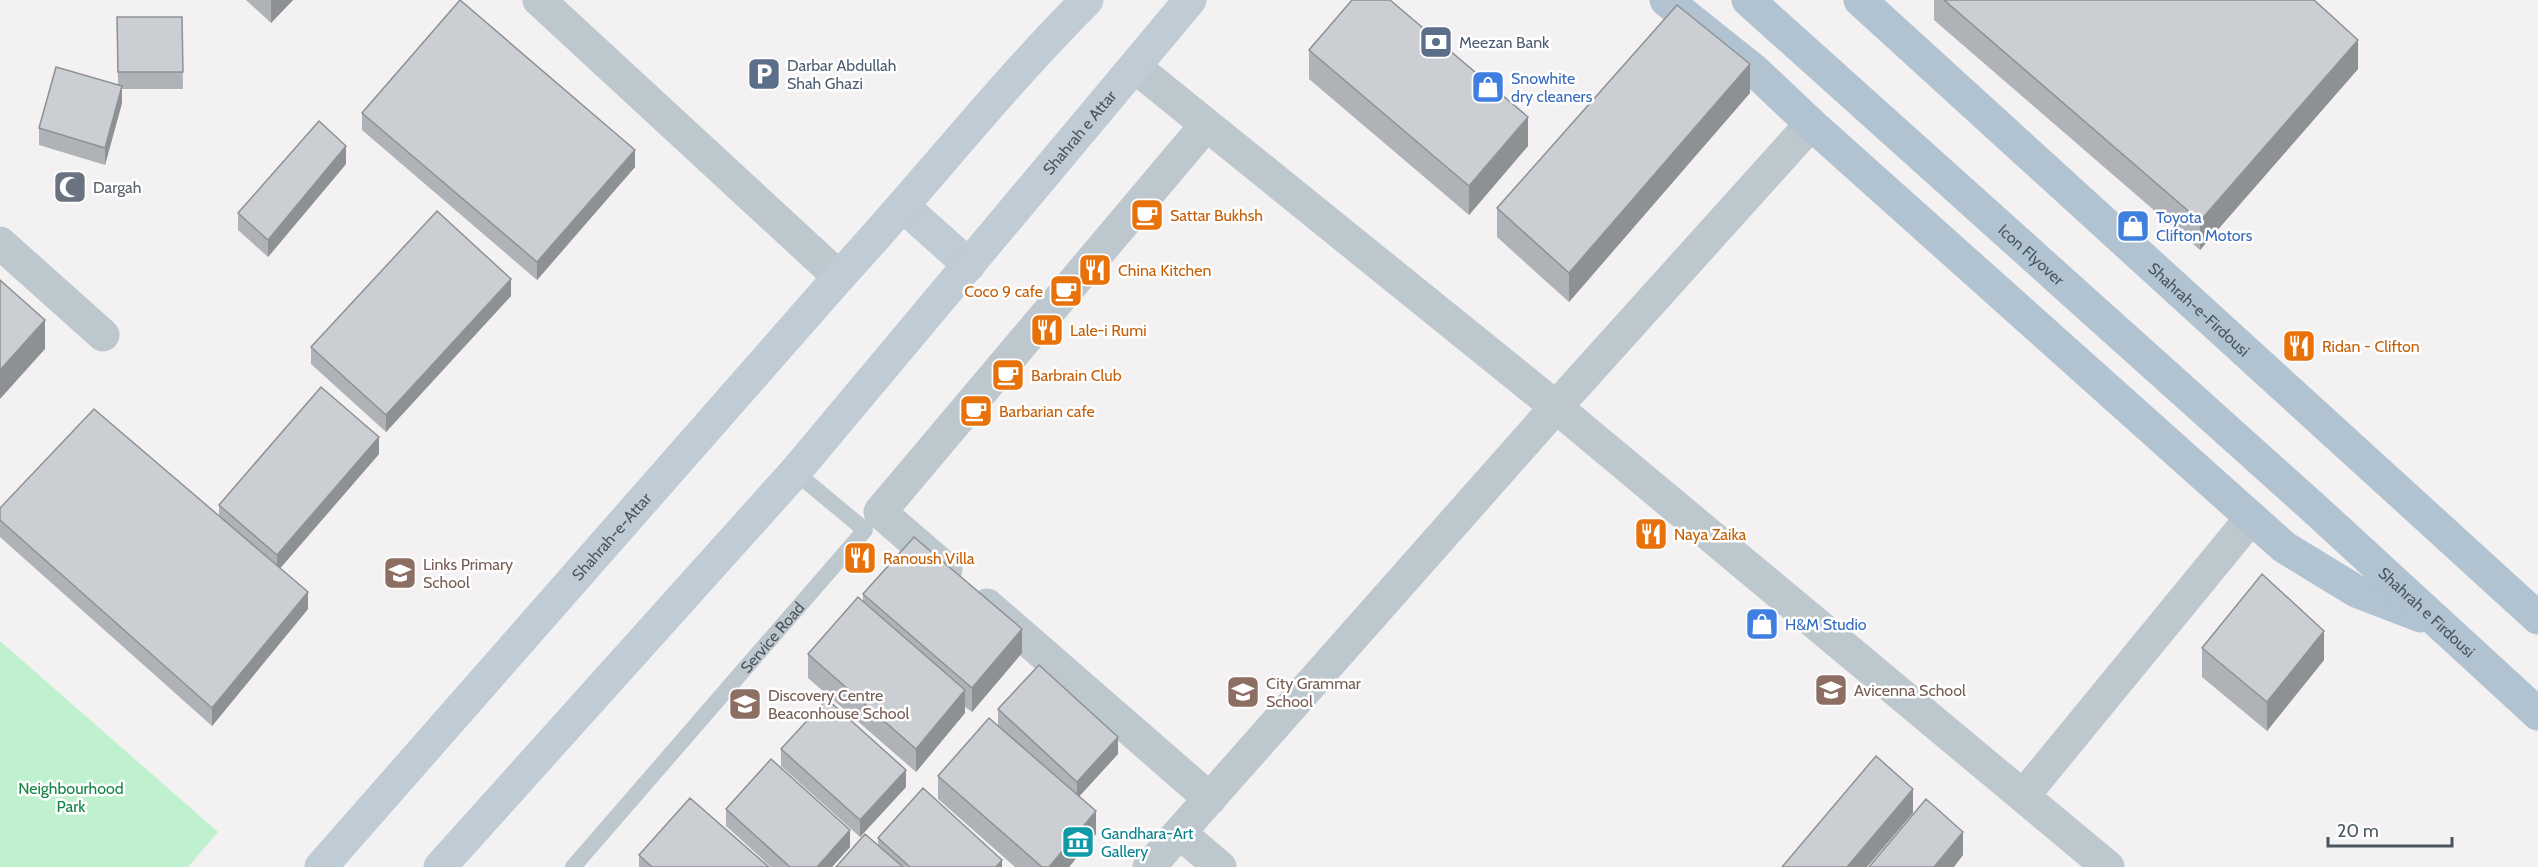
<svg xmlns="http://www.w3.org/2000/svg" width="2538" height="867" viewBox="0 0 2538 867" font-family="Cabin,sans-serif">
<rect width="100%" height="100%" fill="#f4f1f2"/>
<path fill="#c0f1cf" d="M0,641l218,191 -30,35h-188z"/>
<g fill="none" stroke-linecap="round" stroke-linejoin="round">
<path stroke="#bdc7ce" stroke-width="16" id="s1" d="M573,867l292,-337 -70,-58"/>
<path stroke="#bdc7ce" stroke-width="33" d="M539,0l300,277
M1135,67l421,340 552,460
M0,243l103,92
M946,569l-66,-57 326,-387
M987,605l223,194
M2024,795l227,-277
M1180,833l40,34
M1149,867l407,-460 255,-283"/>
<g stroke="#bfcbd5" stroke-width="33">
<path d="M904,207l65,58"/>
<path id="s2" d="M321,867l518,-590c84,-91 160,-189 248,-277"/>
<path id="s3" d="M440,867l355,-395 395,-472"/>
</g>
<g stroke="#b1c3d0" stroke-width="33">
<path d="M1666,0l89,71 56,53 473,423 72,44 65,25"/>
<path id="s4" d="M1748,0l568,510 222,204"/>
<path id="s5" d="M1860,0l678,618"/>
</g>
</g>
<path fill="#afb2b6" d="M246,0h47l-22,23z
M1934,0h380l44,69 -158,181 -266,-230z
M117,17h65l1,72h-61v14l-17,62 -66,-20v-17l79,-43z
M1309,50l219,96 -59,69 -160,-136z
M1750,93l-181,209 -72,-65v-29z
M362,113l273,54 -98,113 -175,-150z
M346,164l-78,93 -30,-27v-17z
M511,296l-125,136 -75,-68v-17z
M379,454l-99,114 28,41 -96,117 -212,-189v-29l219,8v-11z
M863,594l159,59 -50,59 -7,-5v6l-49,59 -108,-94v-24l55,-54z
M2202,648l122,12 -57,71 -65,-54z
M998,709l120,45 -39,42 17,38 -27,33h-54l-77,-68v-23l60,-50z
M781,749l125,38 -46,50 -79,-71z
M726,809l124,38 -18,20h-61l-45,-41z
M878,838l124,29h-166l42,-22z
M639,855l130,12h-130z"/>
<path fill="#8e9194" d="M271,0h22l-22,23z
M2358,40v29l-158,181v-29z
M1750,64v29l-181,209v-29z
M122,86v17l-17,62v-17z
M1528,117v29l-59,69v-29z
M346,146v18l-78,93v-17z
M635,150v17l-98,113v-18z
M511,279v17l-125,136v-17z
M45,320v29l-45,50v-29z
M379,437v17l-102,118v-17z
M308,592v17l-96,117v-18z
M1022,629v24l-50,59v-24z
M2324,631v29l-57,71v-29z
M965,690v23l-49,59v-23z
M1118,737v17l-41,45v-17z
M906,770v17l-46,50v-17z
M1913,789v24l-46,54h-20z
M1096,811v23l-27,33h-20z
M850,830v17l-18,20h-15z
M1963,832v23l-9,12h-20z
M1002,860v7h-6z"/>
<path fill="#cbcfd4" stroke="#8e9194" stroke-width="1.5" d="M460,0l175,150 -98,112 -175,-149z
M1352,0h38l138,117 -59,69 -160,-136z
M1944,0h370l44,40 -158,181z
M1677,5l73,59 -181,209 -72,-65z
M117,17h65l1,55h-65z
M56,67l66,19 -17,62 -66,-20z
M319,121l27,25 -78,94 -30,-27z
M437,211l74,68 -125,136 -75,-68z
M0,280l45,40 -45,50z
M321,387l58,50 -102,118 -58,-50z
M94,409l214,183 -96,116 -212,-188v-12z
M914,537l108,92 -50,59 -109,-94z
M2262,574l62,57 -57,71 -65,-54z
M858,597l107,93 -49,59 -108,-95z
M1039,665l79,72 -41,45 -79,-73z
M827,699l79,71 -46,50 -79,-71z
M989,718l107,93 -47,56h-7l-104,-91z
M1876,756l37,33 -66,78h-65z
M771,759l79,71 -33,37h-27l-64,-58z
M923,788l79,72 -6,7h-86l-32,-29z
M690,798l79,69h-117l-13,-12z
M1926,799l37,33 -29,35h-65z
M865,834l38,33h-67z"/>
<defs>
<symbol id="bank-square" viewBox="-11 -11 22 22"><rect x="-9" y="-9" width="18" height="18" rx="4" fill="#5c6f8a" stroke="#fff"/><path d="M-6-4H6V4H-6ZM0-2.3a2.3 2.3 0 1 0 0 4.6a2.3 2.3 0 1 0 0-4.6Z" fill="#fff"/></symbol>
<symbol id="parking-square" viewBox="-11 -11 22 22"><rect x="-9" y="-9" width="18" height="18" rx="4" fill="#5c6f8a" stroke="#fff"/><path d="M-3.5-5.5H1a3.5 3.5 0 0 1 0 7H-1V5.5H-3.5ZM-1-3.4V-.6H.8a1.4 1.4 0 0 0 0-2.8Z" fill="#fff"/></symbol>
<symbol id="shop-square" viewBox="-11 -11 22 22"><rect x="-9" y="-9" width="18" height="18" rx="4" fill="#3f7fe0" stroke="#fff"/><path d="M-5-2.5h2.3a2.7 3.5 0 0 1 5.4 0H5L5.5 6h-11ZM-1.5-2.5h3a1.5 2.3 0 0 0-3 0Z" fill="#fff"/></symbol>
<symbol id="mosque-square" viewBox="-11 -11 22 22"><rect x="-9" y="-9" width="18" height="18" rx="4" fill="#6b7280" stroke="#fff"/><path d="M3.5-4.9A6 6 0 1 0 3.5 4.9A5 5 0 1 1 3.5-4.9Z" fill="#fff"/></symbol>
<symbol id="cafe-square" viewBox="-11 -11 22 22"><rect x="-9" y="-9" width="18" height="18" rx="4" fill="#e8710a" stroke="#fff"/><path d="M-5.5-4.5H6V0H3Q3 3.5 0 3.5H-2.5Q-5.5 3.5-5.5 0ZM3-3.2v2h1.7v-2ZM-6 4.5H4V6H-6Z" fill="#fff"/></symbol>
<symbol id="restaurant-square" viewBox="-11 -11 22 22"><rect x="-9" y="-9" width="18" height="18" rx="4" fill="#e8710a" stroke="#fff"/><path d="M-5-6h1v4h1v-4h1v4h1v-4h1v5L-1.5 .5V6h-2V.5L-5-1ZM5-6V6H3V1.5H1.5Q1.5-4 5-6Z" fill="#fff"/></symbol>
<symbol id="school-square" viewBox="-11 -11 22 22"><rect x="-9" y="-9" width="18" height="18" rx="4" fill="#8d6e63" stroke="#fff"/><path d="M0-5L7-2L0 1L-7-2ZM-4 1L0 2.5L4 1V4Q0 6-4 4Z" fill="#fff"/></symbol>
<symbol id="museum-square" viewBox="-11 -11 22 22"><rect x="-9" y="-9" width="18" height="18" rx="4" fill="#0f9aa8" stroke="#fff"/><path d="M0-6L6-3V-2H-6V-3ZM-5-1h2V3h-2ZM-1-1h2V3h-2ZM3-1h2V3H3ZM-6 4H6V6H-6Z" fill="#fff"/></symbol>
</defs>
<g fill-rule="evenodd">
<use href="#bank-square" x="1417" y="23" width="38" height="38"/>
<use href="#parking-square" x="745" y="55" width="38" height="38"/>
<use href="#shop-square" x="1469" y="68" width="38" height="38"/>
<use href="#mosque-square" x="51" y="168" width="38" height="38"/>
<use href="#cafe-square" x="1128" y="196" width="38" height="38"/>
<use href="#shop-square" x="2114" y="207" width="38" height="38"/>
<use href="#restaurant-square" x="1076" y="251" width="38" height="38"/>
<use href="#cafe-square" x="1047" y="272" width="38" height="38"/>
<use href="#restaurant-square" x="1028" y="311" width="38" height="38"/>
<use href="#restaurant-square" x="2280" y="327" width="38" height="38"/>
<use href="#cafe-square" x="989" y="356" width="38" height="38"/>
<use href="#cafe-square" x="957" y="392" width="38" height="38"/>
<use href="#restaurant-square" x="1632" y="515" width="38" height="38"/>
<use href="#restaurant-square" x="841" y="539" width="38" height="38"/>
<use href="#school-square" x="381" y="554" width="38" height="38"/>
<use href="#shop-square" x="1743" y="605" width="38" height="38"/>
<use href="#school-square" x="1812" y="671" width="38" height="38"/>
<use href="#school-square" x="1224" y="673" width="38" height="38"/>
<use href="#school-square" x="726" y="685" width="38" height="38"/>
<use href="#museum-square" x="1059" y="823" width="38" height="38"/>
</g>
<g text-anchor="middle" stroke-width="5" stroke-linejoin="round" paint-order="stroke">
<g font-size="16" fill="#4e5e75" stroke="#fff" text-anchor="start">
<text x="1459" y="48">Meezan Bank</text>
<text x="787" y="71">Darbar Abdullah<tspan x="787" dy="18">Shah Ghazi</tspan></text>
</g>
<g font-size="16" fill="#366cbe" stroke="#fff" text-anchor="start">
<text x="1511" y="84">Snowhite<tspan x="1511" dy="18">dry cleaners</tspan></text>
<text x="2156" y="223">Toyota<tspan x="2156" dy="18">Clifton Motors</tspan></text>
<text x="1785" y="630">H&amp;M Studio</text>
</g>
<g font-size="16" fill="#49565f" stroke="#fff">
<text dy="6" stroke="none"><textPath href="#s3" startOffset="974">Shahrah e Attar</textPath></text>
<text dy="6" stroke="none"><textPath href="#s4" startOffset="381">Icon Flyover</textPath></text>
<text dy="6" stroke="none"><textPath href="#s5" startOffset="459">Shahrah-e-Firdousi</textPath></text>
<text dy="6" stroke="none"><textPath href="#s2" startOffset="440">Shahrah-e-Attar</textPath></text>
<text dy="6" stroke="none"><textPath href="#s4" startOffset="914">Shahrah e Firdousi</textPath></text>
<text dy="6" stroke="none"><textPath href="#s1" startOffset="304">Service Road</textPath></text>
</g>
<g font-size="16" fill="#5b616d" stroke="#fff" text-anchor="start">
<text x="93" y="193">Dargah</text>
</g>
<g font-size="16" fill="#c56008" stroke="#fff" text-anchor="start">
<text x="1170" y="221">Sattar Bukhsh</text>
<text x="1118" y="276">China Kitchen</text>
<text x="1043" y="297" text-anchor="end">Coco 9 cafe</text>
<text x="1070" y="336">Lale-i Rumi</text>
<text x="2322" y="352">Ridan - Clifton</text>
<text x="1031" y="381">Barbrain Club</text>
<text x="999" y="417">Barbarian cafe</text>
<text x="1674" y="540">Naya Zaika</text>
<text x="883" y="564">Ranoush Villa</text>
</g>
<g font-size="16" fill="#785e54" stroke="#fff" text-anchor="start">
<text x="423" y="570">Links Primary<tspan x="423" dy="18">School</tspan></text>
<text x="1266" y="689">City Grammar<tspan x="1266" dy="18">School</tspan></text>
<text x="1854" y="696">Avicenna School</text>
<text x="768" y="701">Discovery Centre<tspan x="768" dy="18">Beaconhouse School</tspan></text>
</g>
<g font-size="16" fill="#168444" stroke="#fff">
<text x="71" y="794">Neighbourhood<tspan x="71" dy="18">Park</tspan></text>
</g>
<g font-size="16" fill="#0d838f" stroke="#fff" text-anchor="start">
<text x="1101" y="839">Gandhara-Art<tspan x="1101" dy="18">Gallery</tspan></text>
</g>
</g>
<path d="M2328 837v9h124v-9" fill="none" stroke="#49565f" stroke-width="3"/>
<text x="2337" y="837" font-size="18" fill="#49565f" stroke="#ffffff" stroke-width="4.5" paint-order="stroke">20 m</text>
</svg>
